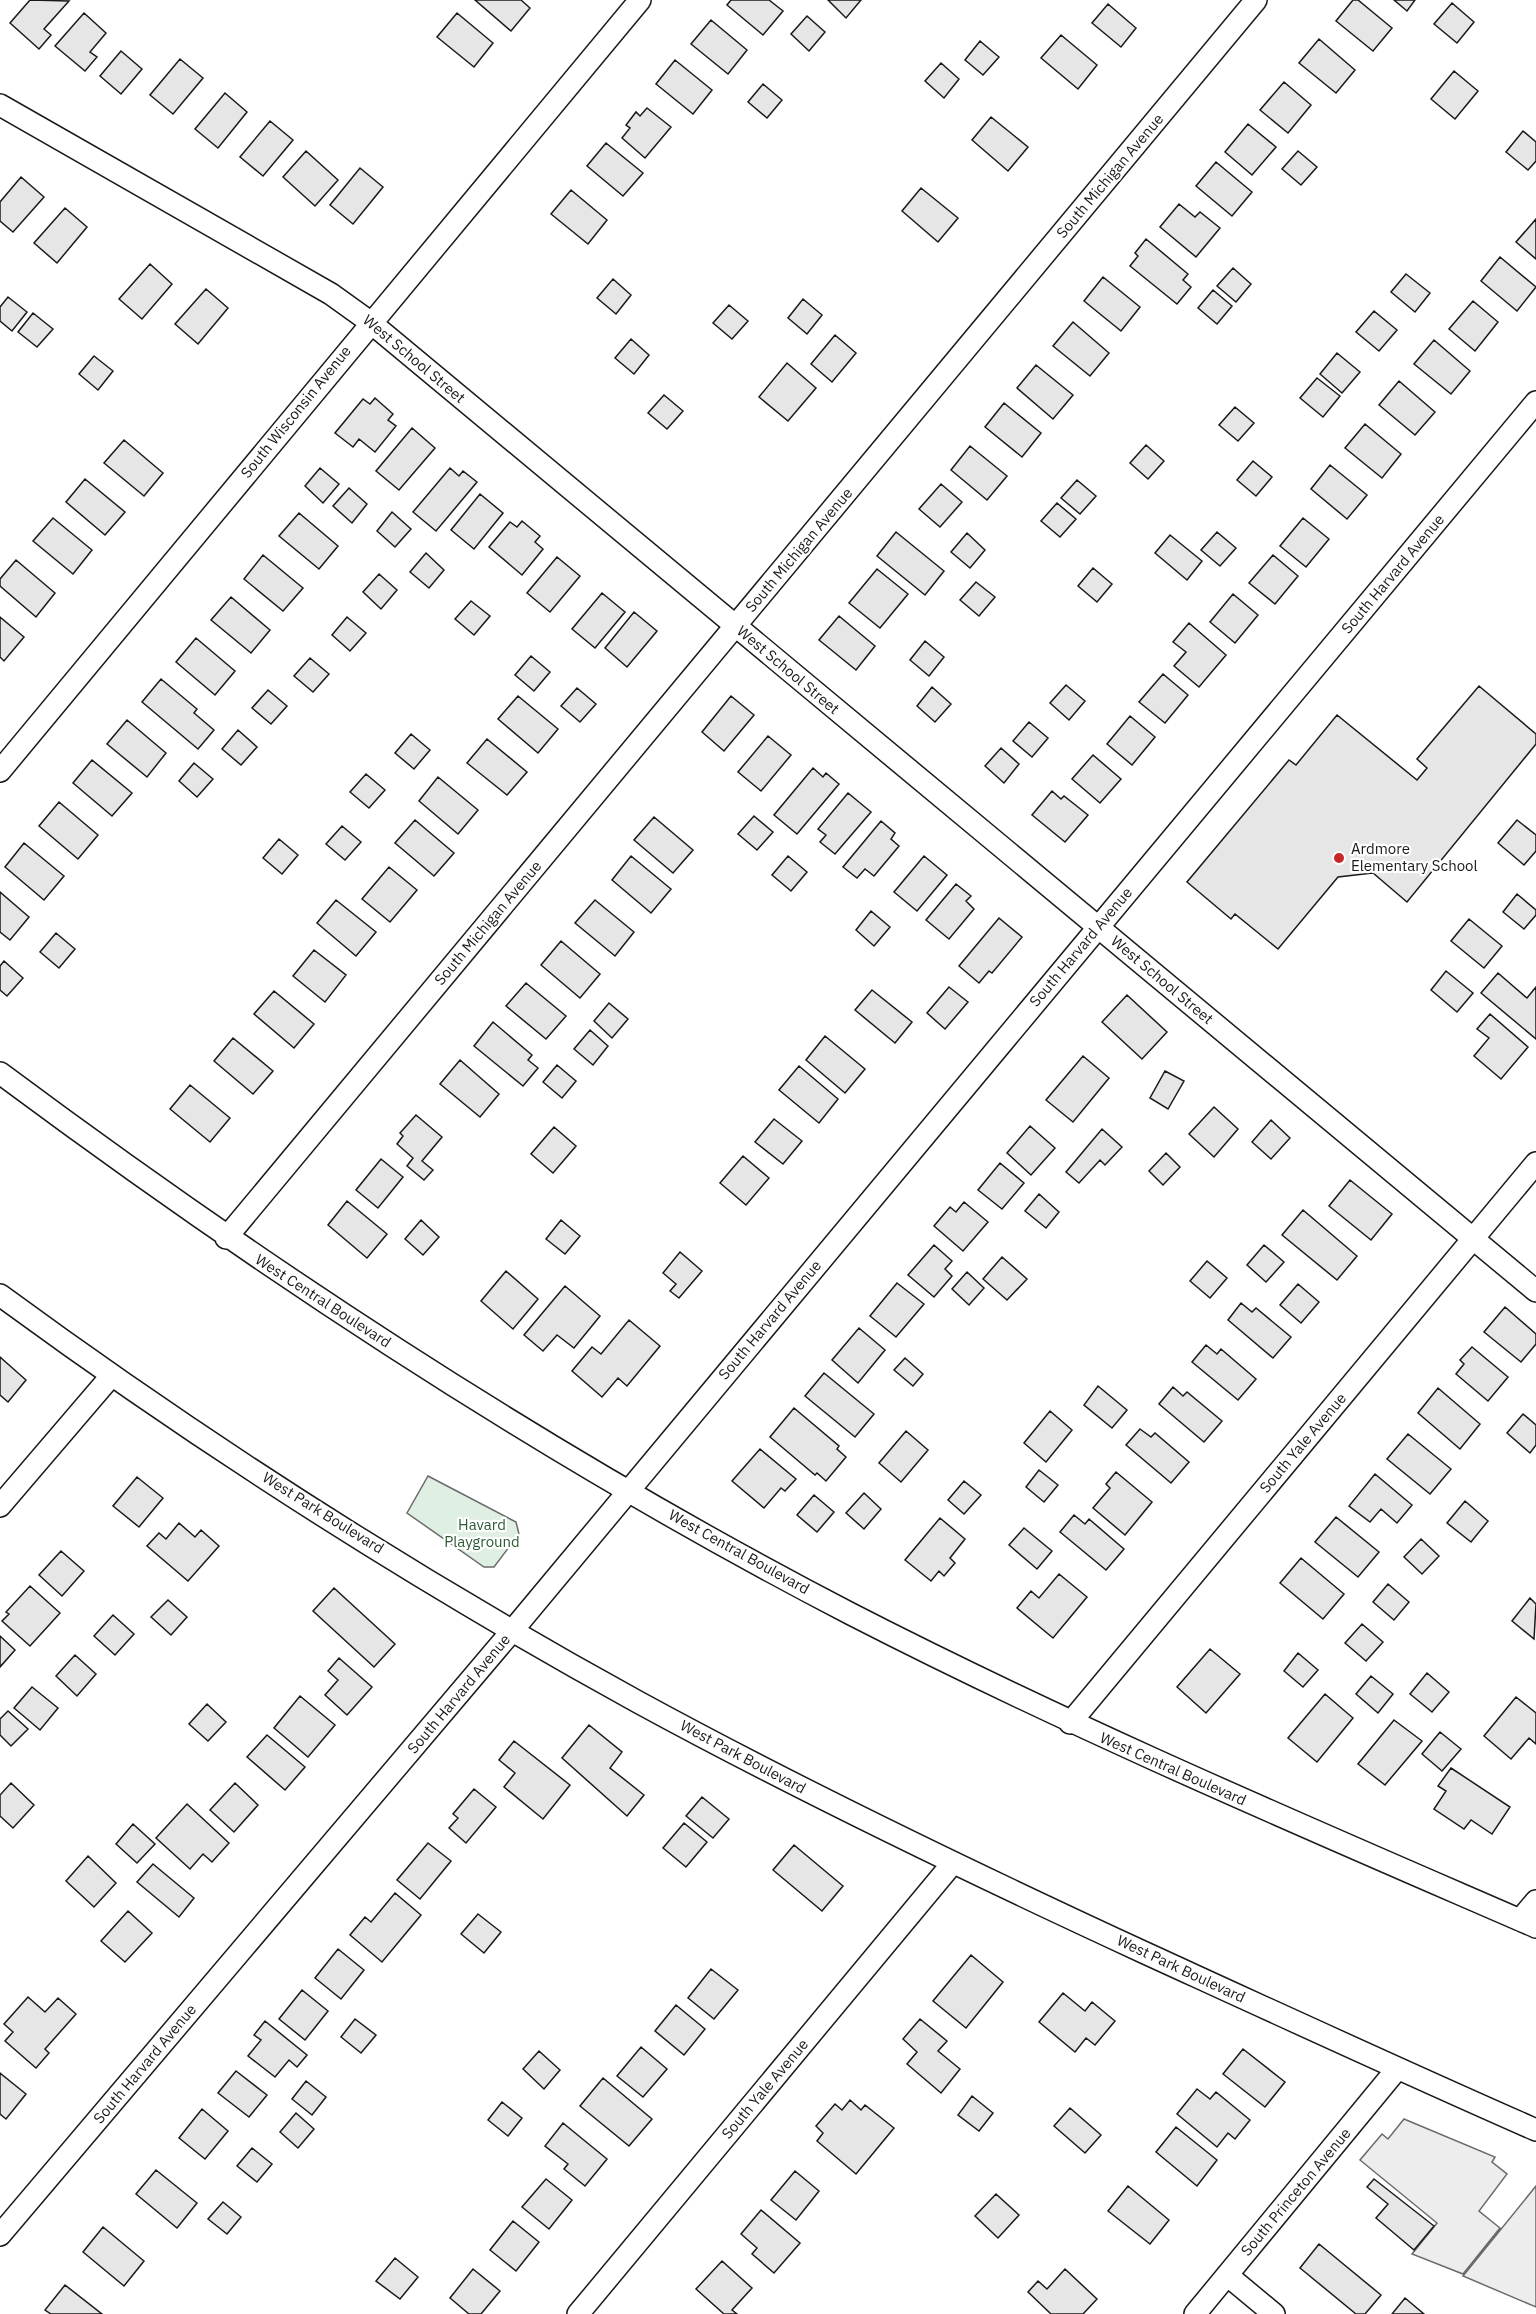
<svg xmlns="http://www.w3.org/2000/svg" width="1536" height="2314" viewBox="0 0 1536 2314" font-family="'IBM Plex Sans',sans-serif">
<rect width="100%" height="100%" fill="#fff"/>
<path fill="#e0efe3" stroke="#6a6a6a" stroke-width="1.5" d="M428,1476l88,46 3,12 -25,33h-10l-77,-54z"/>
<path fill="#ededed" stroke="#6a6a6a" stroke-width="1.5" d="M1404,2119l91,38 -3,5 15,12 -28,37 21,17 -37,46 -51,-20 25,-31 -77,-63 22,-26 6,5z
M1536,2186v121l-73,-31z"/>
<path fill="#e6e6e6" stroke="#1a1a1a" stroke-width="1.5" d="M30,0l39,1 -25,28 7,6 -12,14 -29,-26z
M475,0h46l9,8 -19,23z
M731,0h38l14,11 -20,24 -36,-30z
M828,0h33l-15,18z
M1353,0h5l34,28 -19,23 -37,-30z
M1394,0h21l-8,11z
M1452,3l22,19 -17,21 -23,-19z
M1108,4l28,24 -15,19 -29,-24z
M84,13l22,20 -16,19 7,5 -12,14 -30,-25z
M457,13l36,30 -19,24 -37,-30z
M807,16l18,16 -16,19 -18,-17z
M711,20l36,30 -19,24 -37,-30z
M1061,35l36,30 -19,24 -37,-31z
M1319,39l36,31 -19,23 -37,-30z
M980,41l19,16 -16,18 -18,-15z
M121,51l21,18 -21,25 -21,-18z
M180,59l23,19 -30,36 -23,-19z
M675,60l37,30 -19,24 -37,-30z
M941,63l18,16 -15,19 -19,-17z
M1454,71l24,20 -23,28 -24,-20z
M1284,82l27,23 -23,28 -28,-23z
M763,84l19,16 -15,18 -19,-16z
M225,93l22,19 -29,36 -23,-19z
M647,108l24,19 -26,31 -23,-20 8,-10 -4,-3 10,-13 4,4z
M991,117l37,30 -20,24 -36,-31z
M270,121l23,19 -30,36 -23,-19z
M1248,124l28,23 -24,28 -27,-23z
M1523,131l13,11v19l-8,9 -22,-18z
M606,143l37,30 -20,23 -36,-30z
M306,151l32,29 -23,26 -32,-29z
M1298,151l19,16 -16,18 -19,-16z
M1216,162l36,30 -20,24 -36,-30z
M360,168l23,19 -30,37 -23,-19z
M21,177l23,20 -31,35 -13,-11v-19z
M921,188l37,30 -20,24 -36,-31z
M571,190l36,30 -19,24 -37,-30z
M1179,204l16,13 5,-5 20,16 -24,29 -36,-30z
M65,208l22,19 -30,36 -23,-20z
M1536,219v40l-20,-17z
M1146,239l42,35 -5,6 8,7 -14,17 -47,-38 8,-10 -3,-3z
M1500,257l36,30 -19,24 -36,-30z
M150,264l22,20 -30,35 -23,-20z
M1233,268l18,16 -15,18 -19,-16z
M1406,274l24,19 -15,19 -24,-20z
M1103,277l37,30 -19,24 -37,-30z
M613,279l18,16 -15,19 -19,-16z
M206,289l22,19 -30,36 -23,-20z
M1213,290l19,16 -15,18 -19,-16z
M8,297l19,15 -15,19 -12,-10v-14z
M803,299l19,16 -15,19 -19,-16z
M1473,301l25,21 -23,29 -26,-22z
M729,305l19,16 -16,18 -19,-16z
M1374,311l23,19 -18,21 -23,-19z
M33,313l20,16 -16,18 -19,-15z
M1073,322l36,31 -19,23 -37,-30z
M835,335l21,18 -24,29 -21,-18z
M631,339l18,16 -15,19 -19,-16z
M1434,340l36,31 -19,23 -37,-30z
M1337,353l23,19 -18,21 -22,-19z
M94,356l19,15 -15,19 -19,-16z
M787,363l29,25 -28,33 -29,-24z
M1036,365l37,30 -20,24 -36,-31z
M1317,378l23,18 -17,21 -23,-19z
M1399,381l36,31 -20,23 -36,-30z
M664,395l19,16 -16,18 -19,-16z
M375,398l18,16 -5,6 8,6 -21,26 -16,-13 -6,8 -18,-14 28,-34 7,5z
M1004,403l37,30 -19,24 -37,-30z
M1235,407l19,16 -16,18 -19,-16z
M1365,424l36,30 -19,24 -37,-30z
M412,428l23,20 -36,42 -23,-19z
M124,440l39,33 -19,23 -40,-33z
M1146,445l18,16 -16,18 -18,-16z
M970,446l37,30 -20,24 -36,-30z
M1253,461l19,16 -16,19 -19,-16z
M1330,465l37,30 -20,24 -36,-30z
M320,468l19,16 -16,19 -18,-17z
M450,468l9,8 4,-5 14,11 -41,49 -23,-19z
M85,479l40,33 -20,23 -39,-33z
M1077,480l19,16 -16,18 -19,-16z
M941,484l21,18 -22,25 -21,-18z
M349,488l18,16 -15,19 -19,-17z
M480,494l23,19 -29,36 -23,-19z
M1057,503l19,16 -16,18 -19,-16z
M392,512l19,17 -16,18 -18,-16z
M299,513l39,33 -19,23 -40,-33z
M53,518l39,32 -19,24 -40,-33z
M1303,518l26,21 -23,28 -26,-21z
M522,521l18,15 -5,6 8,7 -21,26 -33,-28 21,-25 7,5z
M896,532l48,39 -19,24 -48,-39z
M1217,532l19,16 -16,18 -19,-16z
M967,533l18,17 -15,18 -19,-16z
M1170,535l32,26 -15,19 -32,-27z
M426,553l18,17 -15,18 -19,-16z
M263,555l40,33 -20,23 -39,-32z
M1273,555l25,21 -23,28 -26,-21z
M557,557l23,19 -30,36 -23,-19z
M16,560l39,33 -19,24 -36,-31v-7z
M1093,568l19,16 -15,18 -19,-16z
M877,569l31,25 -28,34 -31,-25z
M379,574l18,16 -16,19 -18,-17z
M976,582l19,15 -16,19 -19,-16z
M602,593l23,19 -30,36 -23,-19z
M1233,594l25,21 -23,28 -25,-21z
M231,597l39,33 -19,23 -40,-33z
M471,601l19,15 -16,19 -19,-16z
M634,612l23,19 -30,36 -22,-19z
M839,616l36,30 -19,24 -37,-30z
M0,617l24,20 -20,24 -4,-4z
M347,617l19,16 -16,18 -18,-16z
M1189,623l37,32 -27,32 -25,-21 12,-14 -13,-10z
M196,638l39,33 -20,24 -39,-33z
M925,641l19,16 -15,19 -19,-16z
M531,656l19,16 -16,19 -19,-16z
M310,658l19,16 -16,18 -19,-16z
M1163,674l25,21 -23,28 -26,-21z
M161,679l36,30 -3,4 20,17 -16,19 -56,-47z
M1066,685l19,16 -16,19 -19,-17z
M1479,686l57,48v10l-129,158 -34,-29 -35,4 -60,72 -43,-35 -4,5 -44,-37 102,-122 7,5 41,-50 80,65 10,-12 -10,-9z
M932,687l19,17 -16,18 -18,-16z
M577,688l19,16 -16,18 -19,-16z
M268,690l19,16 -16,18 -19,-16z
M518,696l40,33 -20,24 -40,-34z
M731,696l23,19 -30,36 -22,-19z
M1130,716l25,21 -23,28 -25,-21z
M127,720l39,33 -19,24 -40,-33z
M1029,722l19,16 -16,19 -19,-16z
M238,730l19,17 -16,18 -19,-16z
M411,734l19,16 -16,19 -19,-16z
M768,736l23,19 -30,36 -23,-19z
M487,739l40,33 -20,23 -40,-32z
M1001,748l18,16 -15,19 -19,-17z
M1093,755l28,24 -21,24 -28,-24z
M92,760l40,33 -20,23 -39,-33z
M194,763l19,16 -16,18 -18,-16z
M813,768l10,9 3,-4 13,11 -42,50 -23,-19z
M366,774l19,16 -16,18 -19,-16z
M438,777l40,33 -20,24 -39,-33z
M1052,791l9,8 3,-3 24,19 -23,27 -33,-27z
M848,793l23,19 -36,42 -15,-12 6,-7 -8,-6z
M59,802l39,33 -20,24 -39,-33z
M754,816l19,16 -16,18 -19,-16z
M654,817l39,33 -20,23 -39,-33z
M415,820l39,33 -20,23 -39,-33z
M1517,820l19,15v16l-12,14 -26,-22z
M881,821l14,12 -4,6 8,7 -25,30 -9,-7 -8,9 -14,-11z
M342,826l19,16 -16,18 -19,-16z
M279,839l19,16 -16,19 -19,-16z
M24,843l40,33 -20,24 -39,-33z
M631,856l40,33 -20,24 -39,-33z
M788,856l19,16 -16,19 -19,-16z
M924,856l23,19 -30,36 -23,-19z
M389,867l28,23 -27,32 -28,-23z
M956,884l15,12 -5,5 8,8 -25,30 -23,-19z
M0,892l29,25 -19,23 -10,-8z
M1517,894l19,16v5l-12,14 -21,-17z
M336,900l40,32 -20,24 -39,-33z
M595,900l39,32 -19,24 -40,-33z
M871,911l19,16 -16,19 -18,-16z
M999,918l23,19 -30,36 -3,-2 -10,12 -20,-17z
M1469,919l33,27 -18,22 -33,-27z
M56,933l19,16 -16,19 -19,-16z
M561,941l39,33 -20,24 -39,-33z
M314,950l32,25 -21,27 -32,-26z
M4,961l19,17 -16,18 -7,-6v-24z
M1446,971l27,22 -16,19 -26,-22z
M1498,973l29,25 9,-11v52l-55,-46z
M526,983l40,33 -20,23 -40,-33z
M949,987l19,15 -23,27 -18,-16z
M872,990l40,32 -17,21 -40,-33z
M274,991l40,33 -20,24 -40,-34z
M1127,995l40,37 -25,27 -40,-37z
M609,1003l19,16 -16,19 -18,-17z
M1490,1014l38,33 -27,32 -27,-23 15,-18 -12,-9z
M493,1022l39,33 -4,5 10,8 -15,18 -49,-40z
M590,1030l18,16 -15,19 -19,-16z
M825,1036l40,33 -20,24 -39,-33z
M233,1038l40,33 -20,23 -39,-33z
M1083,1056l26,22 -36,44 -27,-22z
M460,1060l39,34 -19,23 -40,-33z
M557,1065l19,16 -14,17 -19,-16z
M799,1066l39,33 -19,24 -40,-33z
M1165,1071l19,10 -16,28 -18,-11z
M190,1085l40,33 -20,24 -40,-33z
M1214,1107l24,22 -24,28 -25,-23z
M416,1115l26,22 -20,24 11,9 -9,10 -17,-14 6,-8 -16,-14 6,-8 -3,-3z
M774,1119l28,22 -19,23 -28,-22z
M1271,1120l19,18 -19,21 -19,-17z
M1030,1126l25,22 -24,27 -24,-22z
M554,1127l22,19 -23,27 -22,-19z
M1102,1129l20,18 -17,18 -5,-5 -21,23 -13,-11z
M1166,1153l14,14 -17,18 -14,-14z
M743,1156l26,22 -23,27 -26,-22z
M381,1159l22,18 -25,31 -22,-18z
M1000,1163l24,20 -22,26 -24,-19z
M1350,1180l42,34 -21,26 -42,-34z
M1039,1194l20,18 -13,16 -21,-17z
M347,1201l40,33 -20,24 -39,-33z
M964,1202l24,20 -25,29 -29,-25 16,-19 6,5z
M1303,1210l54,46 -20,24 -55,-45z
M421,1220l18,17 -16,18 -18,-16z
M561,1220l19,16 -15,18 -19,-15z
M934,1245l18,16 -7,8 7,7 -18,21 -26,-22z
M1264,1245l20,17 -18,20 -19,-17z
M680,1252l22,19 -23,27 -9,-7 6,-7 -13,-11z
M1002,1257l25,22 -20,21 -24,-21z
M1207,1261l20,17 -17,20 -20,-17z
M506,1271l32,28 -25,30 -32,-28z
M967,1272l17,16 -15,17 -17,-16z
M897,1283l27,21 -28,33 -26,-21z
M1298,1284l21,18 -18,21 -21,-18z
M565,1286l35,30 -26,32 -17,-13 -14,16 -19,-16z
M1241,1303l11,9 4,-4 35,29 -18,21 -45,-38z
M1505,1307l31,27v10l-15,18 -37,-30z
M629,1320l31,26 -33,40 -9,-8 -16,19 -30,-26 20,-24 9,7z
M859,1328l26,22 -27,33 -26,-23z
M1206,1345l11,9 4,-5 35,30 -18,21 -46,-38z
M1472,1347l36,30 -20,24 -32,-27 8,-10 -4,-4z
M0,1357l26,23 -18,22 -8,-7z
M905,1358l18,16 -10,12 -19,-16z
M824,1373l50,41 -19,23 -50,-41z
M1098,1386l29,24 -15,18 -28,-23z
M1173,1387l10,9 4,-4 35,29 -18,21 -45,-38z
M1438,1388l42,36 -20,25 -42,-36z
M794,1408l45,38 -2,3 9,8 -20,24 -9,-8 -2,2 -45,-38z
M1050,1411l22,19 -26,32 -22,-19z
M1523,1414l13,11v20l-6,8 -23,-20z
M1140,1429l11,8 4,-4 34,29 -18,21 -45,-38z
M906,1431l22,19 -27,32 -22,-19z
M1408,1434l43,35 -21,25 -43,-35z
M760,1449l36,30 -11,12 -4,-3 -17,20 -32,-27z
M1039,1470l19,15 -14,17 -18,-15z
M1116,1472l36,30 -27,33 -32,-27 17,-20 -4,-4z
M1375,1474l37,31 -15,18 -16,-14 -11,13 -21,-16z
M137,1477l26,21 -24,29 -26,-21z
M964,1481l17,14 -17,19 -16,-14z
M864,1493l17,16 -17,20 -18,-16z
M814,1495l20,17 -17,20 -20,-17z
M1465,1501l23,20 -17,21 -24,-19z
M1074,1515l11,9 4,-5 35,30 -18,21 -46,-38z
M1336,1517l43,35 -21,25 -43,-35z
M940,1518l25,21 -15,19 5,5 -11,13 -5,-5 -8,10 -26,-21z
M179,1523l16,14 6,-7 18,16 -31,35 -41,-35 12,-13 7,6z
M1024,1528l28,23 -15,18 -28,-24z
M1421,1539l18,17 -17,18 -18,-17z
M61,1551l23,20 -22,25 -23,-21z
M1301,1558l43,36 -21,25 -43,-36z
M1059,1574l28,23 -34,41 -36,-30 14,-17 8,7z
M1388,1584l21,18 -15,18 -21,-18z
M30,1586l30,27 -30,33 -28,-25 7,-7 -3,-2z
M334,1588l61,56 -21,23 -61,-56z
M1530,1598l6,6 -2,35 -22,-18z
M168,1600l19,17 -16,18 -20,-18z
M113,1615l21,19 -19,21 -21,-19z
M1362,1624l21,18 -17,19 -21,-18z
M0,1636l15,14 -15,17z
M1210,1649l30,25 -34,39 -29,-26z
M1298,1653l20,17 -15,17 -19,-16z
M75,1655l21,19 -19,22 -21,-20z
M339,1658l33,29 -25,28 -22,-20 13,-15 -10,-9z
M1427,1673l22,19 -17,20 -22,-18z
M1371,1676l22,18 -15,19 -22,-19z
M32,1687l26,21 -18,22 -26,-22z
M1325,1694l28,24 -36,44 -29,-24z
M300,1696l35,29 -27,32 -34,-29z
M1516,1697l20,16v31l-7,-6 -18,21 -27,-23z
M207,1704l19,18 -18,19 -19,-17z
M8,1711l20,18 -17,17 -11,-11v-16z
M1394,1720l28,21 -37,44 -27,-21z
M589,1725l33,27 -12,16 34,27 -17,21 -65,-58z
M1440,1732l21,17 -19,22 -20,-17z
M267,1735l38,32 -20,23 -38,-33z
M514,1741l56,44 -27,34 -39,-32 11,-14 -16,-13z
M1451,1768l59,39 -18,27 -21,-14 -7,9 -30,-20 12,-18 -8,-5z
M11,1783l23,22 -21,23 -13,-12v-21z
M235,1783l23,22 -24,27 -24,-22z
M474,1789l22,18 -30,36 -17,-15 9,-10 -5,-4z
M702,1797l27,22 -16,19 -27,-22z
M187,1804l42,39 -17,19 -9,-8 -13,15 -34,-31z
M684,1823l23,19 -21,25 -23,-19z
M133,1824l22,20 -18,19 -21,-19z
M428,1843l23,18 -31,38 -23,-19z
M794,1845l49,41 -21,25 -49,-41z
M88,1856l28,27 -22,24 -28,-26z
M153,1864l41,34 -15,19 -42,-35z
M395,1893l26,22 -39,47 -32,-27 15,-18 6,5z
M128,1911l24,22 -27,29 -24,-21z
M478,1914l23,18 -17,21 -23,-19z
M338,1949l26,21 -23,29 -26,-21z
M971,1955l32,27 -37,46 -33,-27z
M711,1969l27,21 -24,29 -26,-21z
M302,1990l26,21 -23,29 -26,-21z
M1063,1993l22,18 7,-9 23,19 -20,24 -9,-7 -11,14 -36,-30z
M28,1997l17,15 13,-14 18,16 -31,35 4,4 -13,15 -31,-27 8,-9 -9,-8z
M676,2005l29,24 -21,26 -29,-24z
M355,2019l21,16 -15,18 -20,-16z
M920,2019l27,22 -9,10 22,18 -19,24 -34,-29 10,-12 -14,-13z
M265,2021l42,34 -10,12 -8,-7 -14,17 -27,-21 13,-16 -7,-5z
M641,2047l26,22 -24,28 -26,-21z
M1243,2049l42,33 -20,25 -42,-33z
M539,2051l21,19 -16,19 -21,-20z
M236,2071l31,24 -18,22 -31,-24z
M0,2073l26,21 -20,25 -6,-5z
M603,2078l49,41 -23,27 -49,-40z
M306,2081l20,16 -14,18 -20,-16z
M1197,2089l13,10 6,-7 34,28 -15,19 -7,-6 -11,14 -40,-33z
M972,2096l21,17 -14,18 -21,-16z
M850,2100l11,10 4,-5 29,23 -38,46 -39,-33 6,-8 -7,-7 19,-22 7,6z
M502,2102l20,16 -14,18 -20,-16z
M1070,2108l31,27 -16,18 -31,-27z
M202,2109l26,22 -23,28 -26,-21z
M296,2113l18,16 -16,19 -18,-16z
M563,2123l44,36 -22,27 -21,-17 4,-5 -23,-18z
M1176,2127l41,33 -20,26 -41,-34z
M252,2148l20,16 -15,18 -20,-16z
M156,2170l41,33 -20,25 -41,-34z
M795,2171l24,20 -23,29 -25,-20z
M546,2179l26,21 -23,29 -27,-22z
M1374,2179l60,47 -20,24 -38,-32 12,-14 -21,-17z
M1128,2186l41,34 -19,24 -42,-33z
M996,2194l23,21 -21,23 -23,-22z
M223,2202l18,15 -14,17 -19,-15z
M761,2210l39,33 -26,30 -22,-19 5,-6 -16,-14z
M513,2221l26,21 -23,29 -26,-21z
M103,2227l41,34 -20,25 -41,-34z
M1319,2244l62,51 -16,19h-9l-56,-46z
M395,2258l23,19 -18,22 -24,-18z
M722,2261l30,27 -20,22 5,4h-13l-28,-25z
M473,2269l27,22 -19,23h-12l-19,-16z
M1065,2269l32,30 -14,15h-32l-23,-22 10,-11 9,8z
M65,2285l37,29h-51l-6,-4z
M1405,2298l19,16h-32z"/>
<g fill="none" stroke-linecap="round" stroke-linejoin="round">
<defs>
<path id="minor" d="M0,105l331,189 39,28 1166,969
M0,771l640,-771
M0,1073c270,201 552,386 851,541 224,115 455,213 685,313
M226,1238l1030,-1238
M0,1295c203,149 418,286 638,407 165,90 334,171 505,250 131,60 261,120 393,178
M0,1506l112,-131
M1070,1723l466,-560
M1520,1920l16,-19
M0,2235l512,-604 1024,-1229
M1227,2275l47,39
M578,2314l374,-450
M1195,2314l202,-245"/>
</defs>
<use href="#minor" stroke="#1a1a1a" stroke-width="24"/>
<use href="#minor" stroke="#fff" stroke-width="21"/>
</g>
<circle fill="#c62828" stroke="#fff" stroke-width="2" cx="1339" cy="858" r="6"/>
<g text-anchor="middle" stroke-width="4.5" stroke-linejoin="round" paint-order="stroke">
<g font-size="15" fill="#1a1a1a" stroke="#fff">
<text transform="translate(1110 176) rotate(-50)" y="5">South Michigan Avenue</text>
<text transform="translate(414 359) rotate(40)" y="5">West School Street</text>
<text transform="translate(296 412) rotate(-51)" y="5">South Wisconsin Avenue</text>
<text transform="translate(799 550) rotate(-50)" y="5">South Michigan Avenue</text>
<text transform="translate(1393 574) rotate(-50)" y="5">South Harvard Avenue</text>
<text transform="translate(788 670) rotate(40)" y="5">West School Street</text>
<text transform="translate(488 923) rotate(-50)" y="5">South Michigan Avenue</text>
<text transform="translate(1081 947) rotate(-50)" y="5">South Harvard Avenue</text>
<text transform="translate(1162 980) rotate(40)" y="5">West School Street</text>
<text transform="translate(323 1301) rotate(33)" y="5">West Central Boulevard</text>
<text transform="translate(770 1320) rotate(-50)" y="5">South Harvard Avenue</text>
<text transform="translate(1303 1443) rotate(-50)" y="5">South Yale Avenue</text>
<text transform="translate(323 1513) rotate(32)" y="5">West Park Boulevard</text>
<text transform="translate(739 1552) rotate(29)" y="5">West Central Boulevard</text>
<text transform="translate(459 1694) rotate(-50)" y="5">South Harvard Avenue</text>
<text transform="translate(743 1757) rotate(28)" y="5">West Park Boulevard</text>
<text transform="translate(1173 1769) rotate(24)" y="5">West Central Boulevard</text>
<text transform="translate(1181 1969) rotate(25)" y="5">West Park Boulevard</text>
<text transform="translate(145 2064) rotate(-50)" y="5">South Harvard Avenue</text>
<text transform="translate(765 2089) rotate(-50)" y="5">South Yale Avenue</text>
<text transform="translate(1296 2192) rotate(-50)" y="5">South Princeton Avenue</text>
</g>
<g font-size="15" fill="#1a1a1a" stroke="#fff" text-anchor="start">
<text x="1351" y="854">Ardmore<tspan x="1351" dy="17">Elementary School</tspan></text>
</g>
<g font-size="15" fill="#2b5a34" stroke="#fff">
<text x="482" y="1530">Havard<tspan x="482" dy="17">Playground</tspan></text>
</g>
</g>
</svg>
